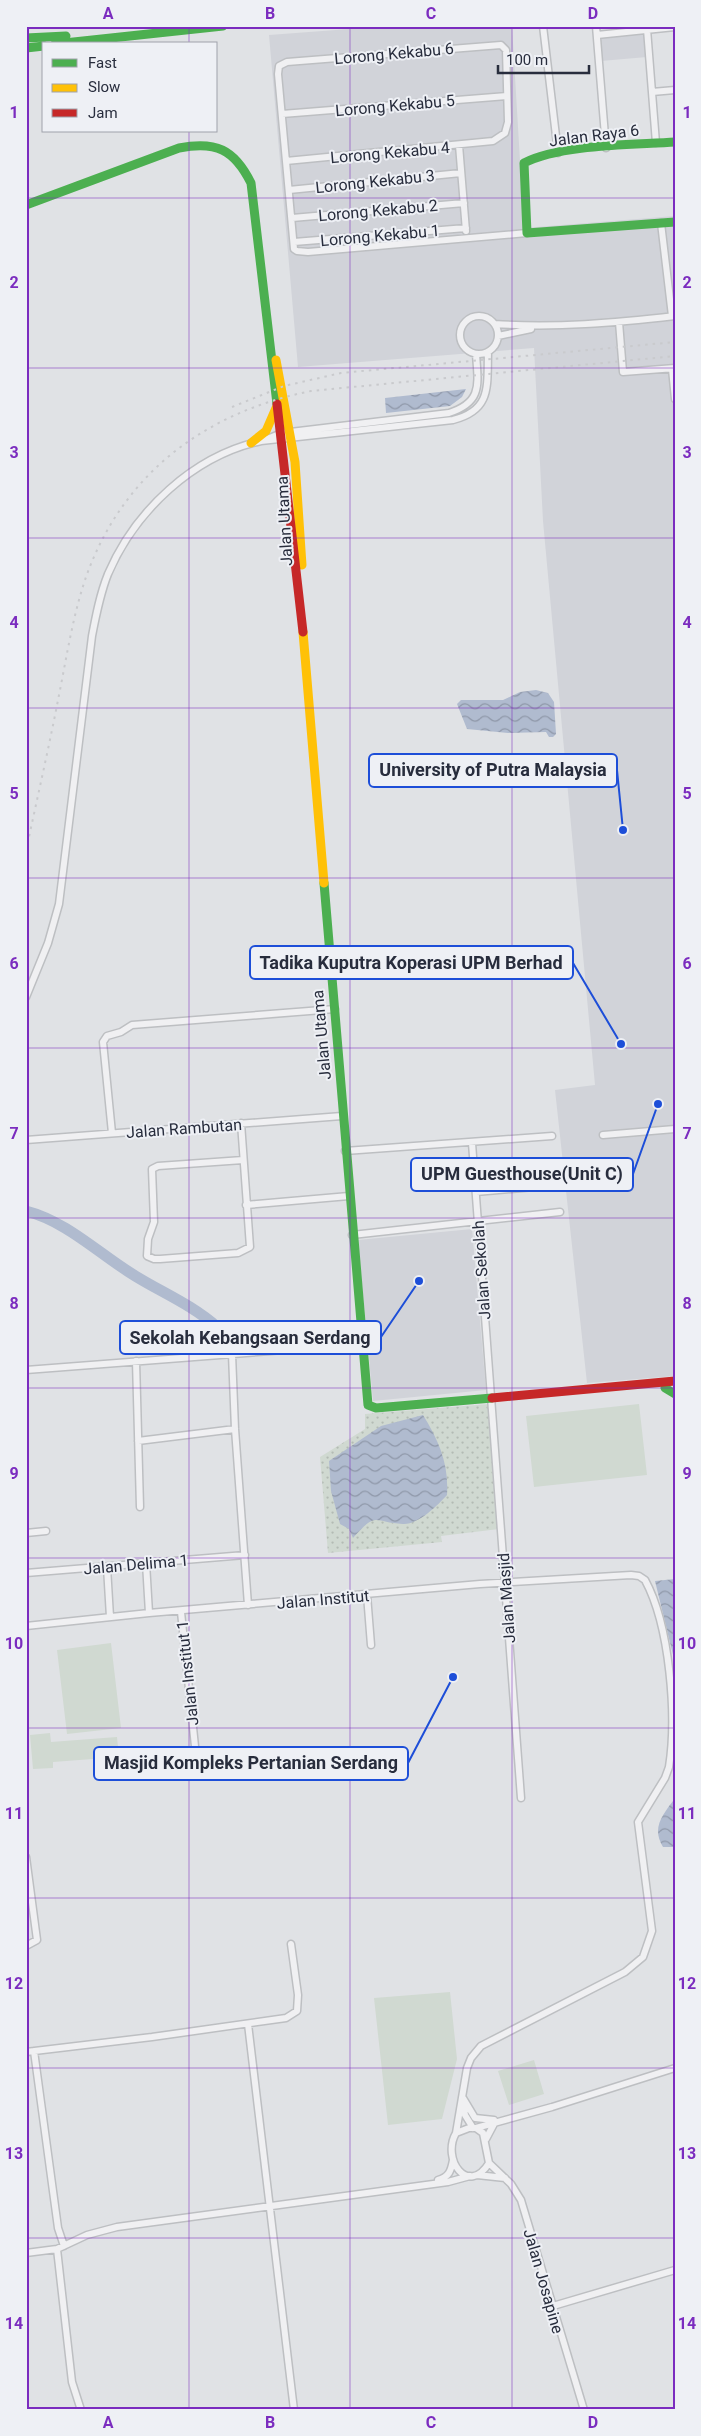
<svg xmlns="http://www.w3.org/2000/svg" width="701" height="2436" viewBox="0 0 701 2436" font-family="Roboto,sans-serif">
<defs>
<pattern id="park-dots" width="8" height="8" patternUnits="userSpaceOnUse" patternTransform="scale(1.25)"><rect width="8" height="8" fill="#d0d9d1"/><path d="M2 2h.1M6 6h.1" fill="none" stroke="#b3bbb4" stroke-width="1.8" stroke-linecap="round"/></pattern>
<pattern id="water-waves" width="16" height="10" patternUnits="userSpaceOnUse" patternTransform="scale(1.25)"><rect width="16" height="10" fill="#b0bbcf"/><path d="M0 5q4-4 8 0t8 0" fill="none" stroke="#8f98a9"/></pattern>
</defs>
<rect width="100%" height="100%" fill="#e0e2e5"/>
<path fill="#d1d3d9" d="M389,26h123l12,202 151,-12v1160l-88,7 -32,-293 40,-5 -52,-564 -9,-173 -236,19 -29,-332z
M645,31l2,26 -46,4 -2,-24z
M472,1229l14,161 -113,11 -15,-161z"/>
<path fill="#d0d9d1" d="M639,1404l8,71 -113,12 -8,-71z
M111,1643l10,85 -54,6 -10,-84z
M50,1733l1,9 66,-5 2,20 -66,5v6l-20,1 -3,-34z
M450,1992l7,67 -15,60 -54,6 -14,-127z
M534,2060l10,34 -35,11 -11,-34z"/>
<path fill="url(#park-dots)" d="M489,1404l10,125 -58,7 1,6 -114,11 -8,-96 45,-28v-15z"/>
<path fill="url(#water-waves)" d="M466,389l-4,8 -12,9 -64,7 -1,-15z
M536,690l12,3 6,9 2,32 -3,3h-4l-3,-5 -38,1 -41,-4 -10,-25 4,-4h42l17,-8z
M423,1415c16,26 26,49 24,80 -9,10 -29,30 -44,29 -30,-1 -25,-14 -50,14l-4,-9 -9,-5 -9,-33 -2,-30 52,-35z
M675,1579v84l-20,-82z
M675,1798v49h-12c-12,-20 0,-32 12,-49z"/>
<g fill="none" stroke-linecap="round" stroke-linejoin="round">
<path stroke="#b0bbcf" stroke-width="11" d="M26,1211c39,10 70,40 103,61 29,19 61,31 88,55"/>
<defs>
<path id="street" d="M543,26l15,127
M596,26l10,122
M647,29l9,114
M597,35l78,-8
M652,92l23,-2
M282,114l225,-18
M459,145l7,86
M286,161l207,-20 12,-8 3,-11 -2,-72 -5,-5 -214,17 -8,4 -1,8 16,175 3,2 11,1 219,-19
M289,190l172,-17
M292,218l172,-15
M661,223l11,93
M294,242l172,-14
M460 335a19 19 0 1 1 38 0a19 19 0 1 1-38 0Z
M619,322l4,50 52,-4
M495,324c60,4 120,-1 180,-8
M498,336l33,-7
M672,369l3,30
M262,441l20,-8 167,-20c34,-11 29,-29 27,-59
M26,997l22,-54 11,-39 33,-268c4,-21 8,-42 16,-62 27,-63 85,-118 153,-133l192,-21c39,-10 34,-34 35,-68
M241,1123l9,124 -12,6 -78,6h-6l-7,-3 1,-17 6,-17 -2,-53 6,-3 85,-6
M112,1133l-9,-91 4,-6 14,-4 11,-7 203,-16
M603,1135l72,-6
M26,1140l316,-24
M472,1143l49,655
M345,1151l207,-15
M476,1192l82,-7
M246,1205l103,-9
M352,1235l208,-23
M232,1354l3,75 13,176
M136,1361l4,146
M26,1370l336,-26
M138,1441l97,-12
M26,1533l20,-2
M146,1563l3,50
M107,1567l3,50
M26,1573l219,-18
M367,1595l4,50
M181,1612l15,144 1,3h5
M26,1626l123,-13 331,-29 151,-9 8,1 6,4c25,46 32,136 24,187l-4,11 -27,44 14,109 -9,26 -18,15 -144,74 -10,12 -4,10 -11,65
M26,1857l11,83 -11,6
M248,2024l46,386
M34,2051l24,177 6,18
M26,2052l126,-15 134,-19 11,-7 1,-16 -7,-51
M463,2098l12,20 19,2
M463,2103l2,12 8,13
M469,2128h7l7,5 6,30c-21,34 -48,-4 -33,-30z
M476,2128l76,-21 123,-39
M486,2139l9,-17
M489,2163l22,21 10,16 63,210
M477,2175l28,3
M438,2180c11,-3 13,-9 15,-20
M57,2249l15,133 9,28
M26,2253l31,-4 30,-14 30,-8 331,-45 22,-6
M553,2306l122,-36"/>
</defs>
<use href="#street" stroke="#bdbfc2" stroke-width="9"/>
<use href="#street" stroke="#f0f0f2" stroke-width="6"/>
<path stroke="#4caf50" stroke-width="9" d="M26,38l40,-2
M55,44l168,-18
M26,48l18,-2
M675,142c-42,3 -114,2 -151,21l3,70 148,-11
M26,205l153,-57c37,-7 55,1 72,35l26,221
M324,883l44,522 8,3 116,-10
M665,1388l10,6"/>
<path stroke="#ffc107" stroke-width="9" d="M276,360l19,102 7,103
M251,443l15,-12 10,-23
M303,632l21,251"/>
<path stroke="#c62828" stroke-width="9" d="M277,404l26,228
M492,1398l183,-17"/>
<path stroke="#c9cacd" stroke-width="2" stroke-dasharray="2.5 5" stroke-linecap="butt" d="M232,407l52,-21 57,-13 334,-31
M26,851c11,-52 23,-104 33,-156 8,-40 14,-80 27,-118 37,-104 120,-165 225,-186l364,-35"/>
</g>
<path fill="none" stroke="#7b2cbf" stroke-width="1" stroke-opacity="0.55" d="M189,26v18M350,26v2384M512,26v2384M189,131v2279M26,198h649M26,368h649M26,538h649M26,708h649M26,878h649M26,1048h649M26,1218h649M26,1388h649M26,1558h649M26,1728h649M26,1898h649M26,2068h649M26,2238h649"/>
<g text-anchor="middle" stroke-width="4" stroke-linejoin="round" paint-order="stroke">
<g font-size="16" fill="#282d3d" stroke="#eef0f5">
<text transform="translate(394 53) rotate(-5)" y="6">Lorong Kekabu 6</text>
<text transform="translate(395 105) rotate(-5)" y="6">Lorong Kekabu 5</text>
<text transform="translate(594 135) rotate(-7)" y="6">Jalan Raya 6</text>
<text transform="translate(390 152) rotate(-5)" y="6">Lorong Kekabu 4</text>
<text transform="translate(375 181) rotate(-6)" y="6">Lorong Kekabu 3</text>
<text transform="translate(378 210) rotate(-5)" y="6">Lorong Kekabu 2</text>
<text transform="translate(380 235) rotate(-5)" y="6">Lorong Kekabu 1</text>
<text transform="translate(284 521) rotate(-93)" y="6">Jalan Utama</text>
<text transform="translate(321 1035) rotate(-95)" y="6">Jalan Utama</text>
<text transform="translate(184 1128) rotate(-4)" y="6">Jalan Rambutan</text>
<text transform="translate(481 1270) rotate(-94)" y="6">Jalan Sekolah</text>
<text transform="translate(136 1564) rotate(-5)" y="6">Jalan Delima 1</text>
<text transform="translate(506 1598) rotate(-94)" y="6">Jalan Masjid</text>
<text transform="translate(323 1599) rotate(-5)" y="6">Jalan Institut</text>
<text transform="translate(187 1673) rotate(-96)" y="6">Jalan Institut 1</text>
<text transform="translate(544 2281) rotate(74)" y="6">Jalan Josapine</text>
</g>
</g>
<path fill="none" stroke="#1d4ed8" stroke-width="2" d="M623 830L617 770M621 1044L573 963M658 1104L633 1174M419 1281L381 1337M453 1677L408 1763"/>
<g fill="#1d4ed8" stroke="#eef0f5" stroke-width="2">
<circle cx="623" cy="830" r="5"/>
<circle cx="621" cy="1044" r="5"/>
<circle cx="658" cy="1104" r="5"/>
<circle cx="419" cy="1281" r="5"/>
<circle cx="453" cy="1677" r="5"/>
</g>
<g fill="#eef0f5" stroke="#1d4ed8" stroke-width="2">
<rect x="369" y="754" width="248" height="33" rx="5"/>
<rect x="250" y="946" width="323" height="33" rx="5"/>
<rect x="411" y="1158" width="222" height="33" rx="5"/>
<rect x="120" y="1321" width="261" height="33" rx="5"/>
<rect x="94" y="1747" width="314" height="33" rx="5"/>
</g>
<g font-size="18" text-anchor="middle" font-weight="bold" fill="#282d3d">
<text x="493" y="776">University of Putra Malaysia</text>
<text x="411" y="969">Tadika Kuputra Koperasi UPM Berhad</text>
<text x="522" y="1180">UPM Guesthouse(Unit C)</text>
<text x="250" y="1344">Sekolah Kebangsaan Serdang</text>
<text x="251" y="1769">Masjid Kompleks Pertanian Serdang</text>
</g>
<rect width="701" height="2436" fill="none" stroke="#eef0f5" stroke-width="55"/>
<rect x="42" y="42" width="175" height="90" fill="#eef0f5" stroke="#9fa2ab"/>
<rect x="52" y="59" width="25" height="8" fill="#4caf50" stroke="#9fa2ab"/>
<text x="88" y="68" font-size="15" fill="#282d3d">Fast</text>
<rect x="52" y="84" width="25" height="8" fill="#ffc107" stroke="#9fa2ab"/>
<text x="88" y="92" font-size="15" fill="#282d3d">Slow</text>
<rect x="52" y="109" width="25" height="8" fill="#c62828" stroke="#9fa2ab"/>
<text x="88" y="118" font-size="15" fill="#282d3d">Jam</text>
<path d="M498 65v8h91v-8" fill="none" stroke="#282d3d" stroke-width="2.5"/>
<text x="506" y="65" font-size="15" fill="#282d3d" stroke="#eef0f5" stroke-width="4" paint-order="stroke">100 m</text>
<rect x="28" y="28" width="646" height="2380" fill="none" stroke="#7b2cbf" stroke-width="2"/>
<g font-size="16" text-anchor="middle" font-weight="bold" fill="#7b2cbf">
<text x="108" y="19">A</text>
<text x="270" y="19">B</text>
<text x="431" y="19">C</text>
<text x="593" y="19">D</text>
<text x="14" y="118">1</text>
<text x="687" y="118">1</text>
<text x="14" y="288">2</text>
<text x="687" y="288">2</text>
<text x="14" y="458">3</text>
<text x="687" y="458">3</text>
<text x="14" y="628">4</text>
<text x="687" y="628">4</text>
<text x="14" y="799">5</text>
<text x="687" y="799">5</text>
<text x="14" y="969">6</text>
<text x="687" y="969">6</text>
<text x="14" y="1139">7</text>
<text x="687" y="1139">7</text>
<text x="14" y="1309">8</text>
<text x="687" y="1309">8</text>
<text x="14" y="1479">9</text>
<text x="687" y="1479">9</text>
<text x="14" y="1649">10</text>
<text x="687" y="1649">10</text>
<text x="14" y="1819">11</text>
<text x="687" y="1819">11</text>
<text x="14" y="1989">12</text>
<text x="687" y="1989">12</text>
<text x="14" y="2159">13</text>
<text x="687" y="2159">13</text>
<text x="14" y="2329">14</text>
<text x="687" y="2329">14</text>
<text x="108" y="2428">A</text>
<text x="270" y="2428">B</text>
<text x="431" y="2428">C</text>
<text x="593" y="2428">D</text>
</g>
</svg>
